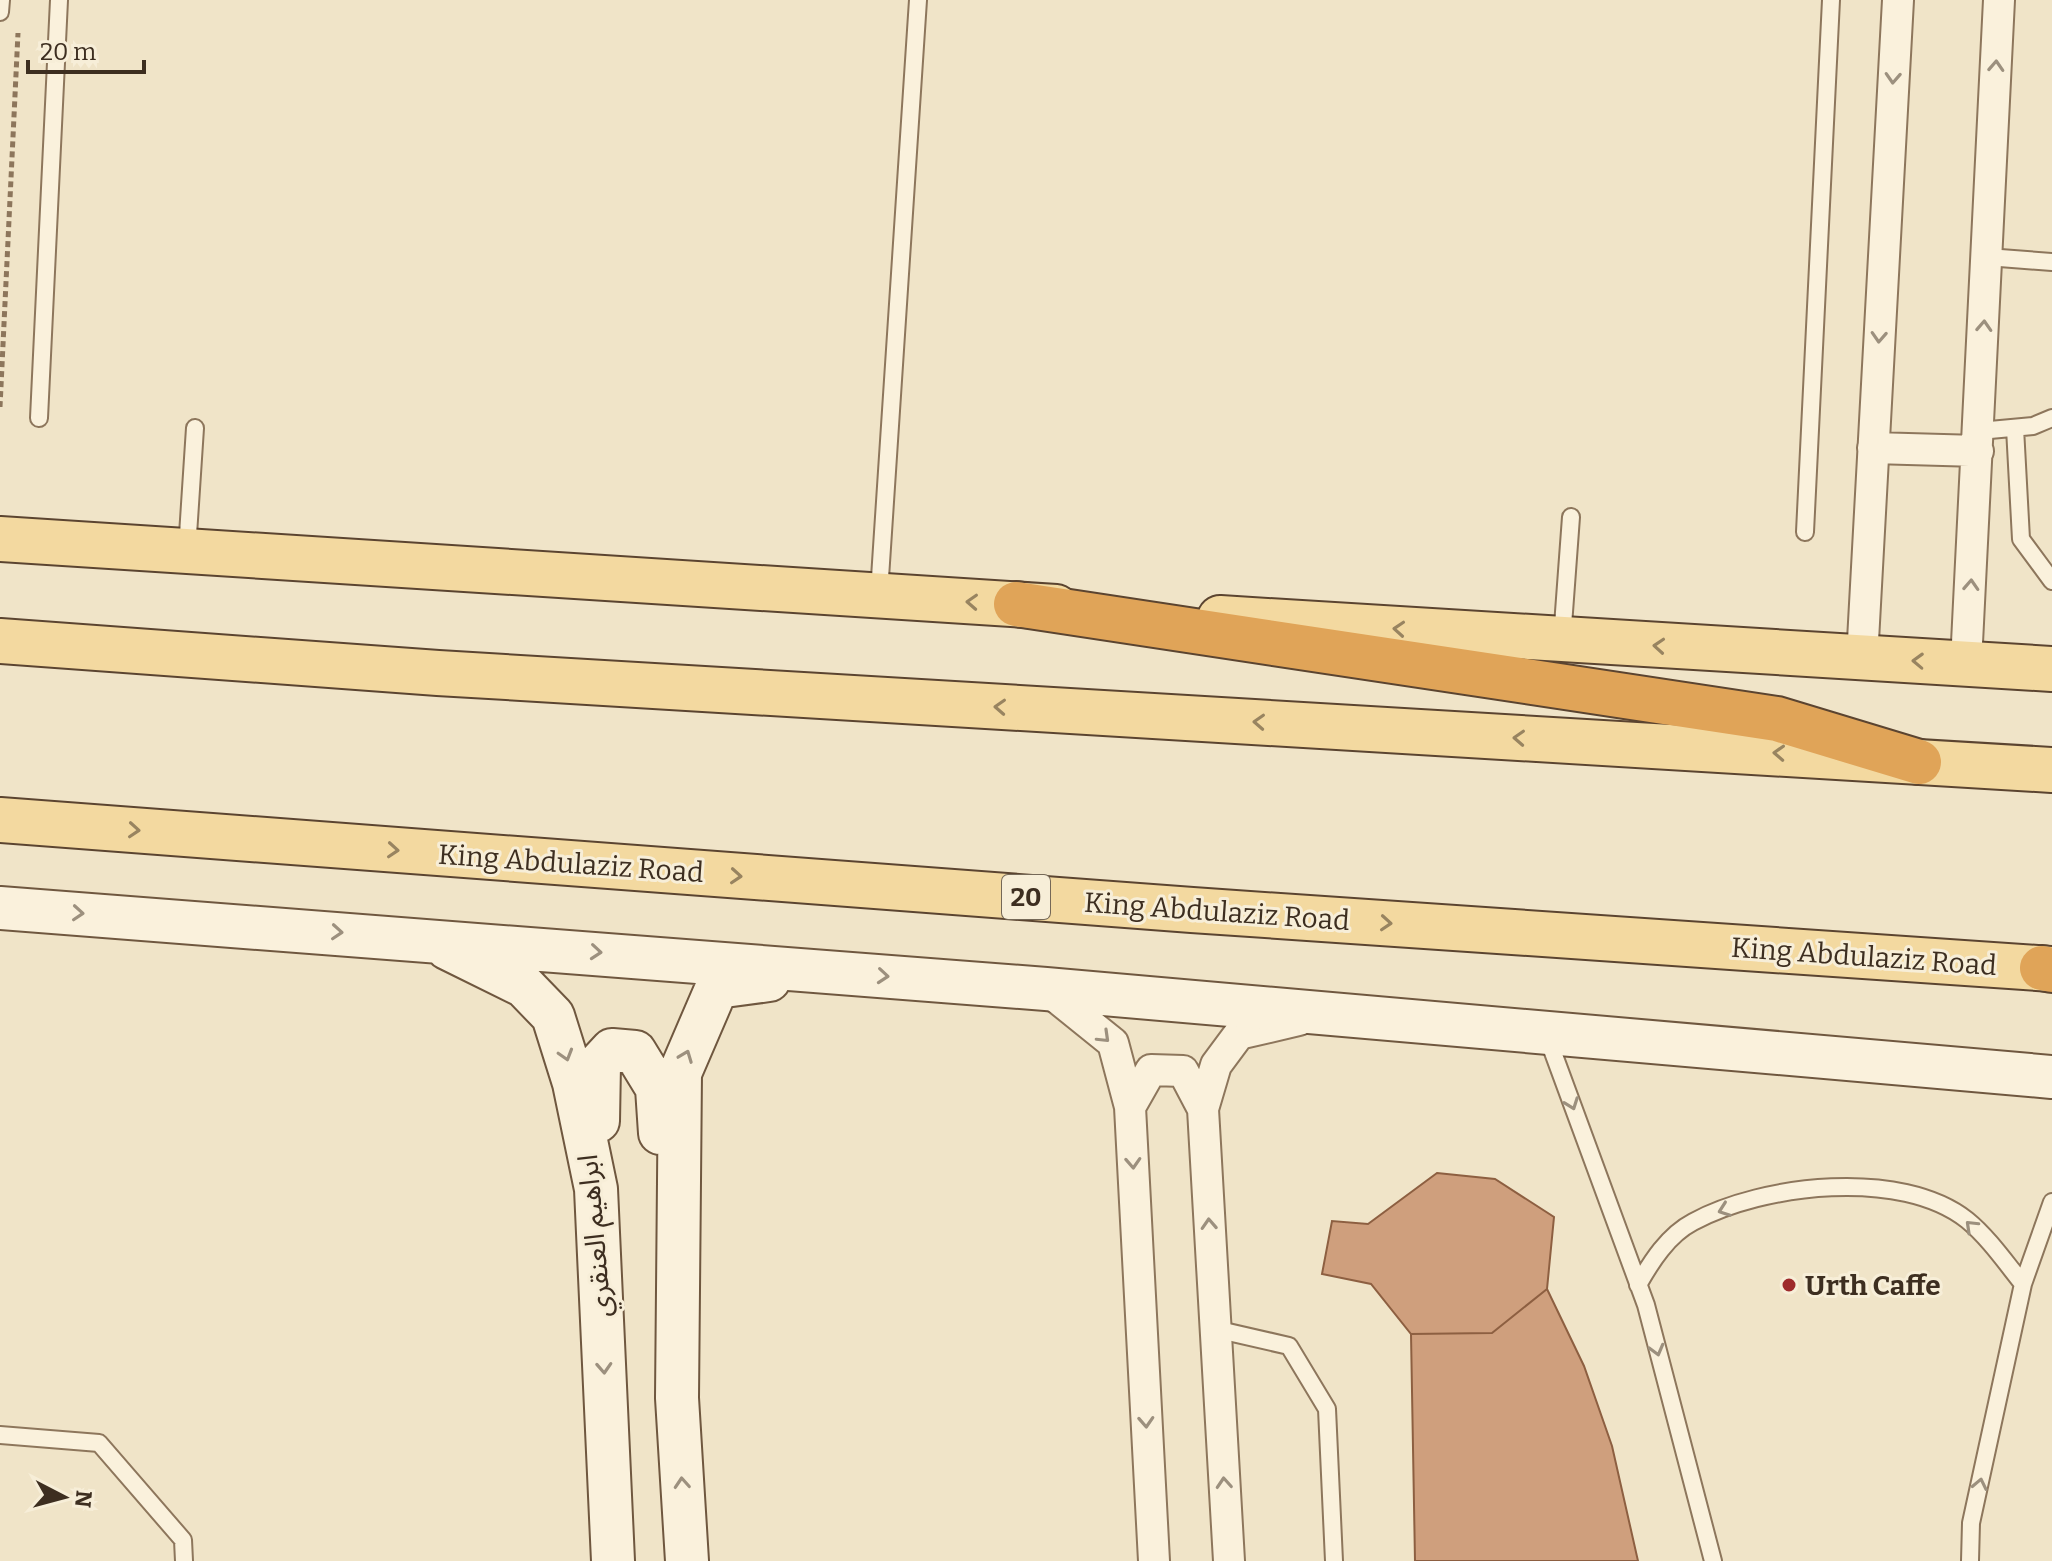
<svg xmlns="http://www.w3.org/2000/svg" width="2052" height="1561" viewBox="0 0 2052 1561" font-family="Bitter,'Noto Sans Arabic',serif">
<rect width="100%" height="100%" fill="#f0e4c8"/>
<path fill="#cf9f7d" stroke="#8d5f41" stroke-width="2" d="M1437,1173l58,6 59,38 -7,72 -55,44 -81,1 -40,-50 -49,-10 10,-53 36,3z
M1547,1289l37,77 28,80 26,115h-223l-4,-227 81,-1z"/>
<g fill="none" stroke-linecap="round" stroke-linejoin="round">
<defs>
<path id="lane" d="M0,12l1,-12
M1987,257l65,5
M39,418l20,-418
M2015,428l6,111 31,42
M1979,431l54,-5 19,-8
M1805,532l26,-532
M187,550l8,-122
M879,593l39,-593
M1562,639l9,-122
M1547,1036l99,269 67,256
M1638,1285c13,-23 30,-50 55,-63 70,-38 208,-54 274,-2 21,17 39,43 56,64
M1215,1329l74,17 38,63 7,152
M0,1435l99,8 84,97 1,21
M1970,1561l1,-38 52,-239 29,-82"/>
<path id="street" d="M1873,448l105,3
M1862,659l36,-659
M1966,663l33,-663
M1046,989l67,54 17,64
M1203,1109l13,-44 23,-31 60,-14
M1154,1561l-24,-454 21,-37 32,1 20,38 26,452"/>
<path id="secondary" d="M0,908l1046,81 1006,88
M447,948l77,38 29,30 21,67 22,106 17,372
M598,1121l1,-57 13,-14 23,2 22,36 3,45
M687,1561l-10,-163 3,-325 37,-86 52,-7"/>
<path id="primary" d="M0,539l1056,68
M1220,618l832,51
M0,641l438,32 1614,97
M0,820l1192,90 860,59"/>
<path id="highway" d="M1016,604l761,115 142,43
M2042,968l10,2"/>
</defs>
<use href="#lane" stroke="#8d765c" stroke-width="20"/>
<use href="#street" stroke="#8d765c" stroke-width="34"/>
<use href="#secondary" stroke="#6f573f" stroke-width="46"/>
<use href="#primary" stroke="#5b4430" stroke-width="48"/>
<use href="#highway" stroke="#5b4430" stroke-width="48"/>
<path stroke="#8d765c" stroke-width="5" stroke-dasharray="6 4" stroke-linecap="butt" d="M0,407l18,-374"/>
<use href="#lane" stroke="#faf1dc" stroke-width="16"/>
<use href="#street" stroke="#faf1dc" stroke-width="30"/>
<use href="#secondary" stroke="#faf1dc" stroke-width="42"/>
<use href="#primary" stroke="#f3d9a0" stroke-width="44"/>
<use href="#highway" stroke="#e0a458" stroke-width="44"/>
</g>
<defs><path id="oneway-chevron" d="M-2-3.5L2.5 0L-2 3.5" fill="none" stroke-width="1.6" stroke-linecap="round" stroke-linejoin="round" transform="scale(2)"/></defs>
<g stroke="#9c907e">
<use href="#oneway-chevron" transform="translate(1996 66) rotate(-87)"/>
<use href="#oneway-chevron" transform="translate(1893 78) rotate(93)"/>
<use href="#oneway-chevron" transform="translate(1984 326) rotate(-87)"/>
<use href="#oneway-chevron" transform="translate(1879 337) rotate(93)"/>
<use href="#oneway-chevron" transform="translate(1971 585) rotate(-87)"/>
<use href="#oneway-chevron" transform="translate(78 913) rotate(4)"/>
<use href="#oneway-chevron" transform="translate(337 932) rotate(4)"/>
<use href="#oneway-chevron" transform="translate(596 952) rotate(5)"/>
<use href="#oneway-chevron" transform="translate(883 976) rotate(5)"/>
<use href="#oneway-chevron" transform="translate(1104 1037) rotate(44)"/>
<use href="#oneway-chevron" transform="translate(566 1055) rotate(73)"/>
<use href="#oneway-chevron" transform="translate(686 1056) rotate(-69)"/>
<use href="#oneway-chevron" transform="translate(1572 1104) rotate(70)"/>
<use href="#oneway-chevron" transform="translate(1133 1163) rotate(87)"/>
<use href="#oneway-chevron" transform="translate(1724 1210) rotate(160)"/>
<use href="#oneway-chevron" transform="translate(1209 1224) rotate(-93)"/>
<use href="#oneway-chevron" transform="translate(1971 1226) rotate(-136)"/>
<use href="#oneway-chevron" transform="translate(1657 1350) rotate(75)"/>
<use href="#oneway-chevron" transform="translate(604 1368) rotate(87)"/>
<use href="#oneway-chevron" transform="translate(1146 1422) rotate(87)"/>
<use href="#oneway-chevron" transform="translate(682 1483) rotate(-94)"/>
<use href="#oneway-chevron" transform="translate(1224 1483) rotate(-94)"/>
<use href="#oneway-chevron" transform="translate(1980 1484) rotate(-78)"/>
</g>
<g stroke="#988460">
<use href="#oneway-chevron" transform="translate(972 602) rotate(-177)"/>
<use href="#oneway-chevron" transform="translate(1399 629) rotate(-176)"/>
<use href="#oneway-chevron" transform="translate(1659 646) rotate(-176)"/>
<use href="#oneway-chevron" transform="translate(1918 661) rotate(-178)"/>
<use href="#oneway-chevron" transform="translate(1000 707) rotate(-177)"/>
<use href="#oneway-chevron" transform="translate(1259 722) rotate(-177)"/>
<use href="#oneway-chevron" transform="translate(1519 738) rotate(-177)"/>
<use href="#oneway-chevron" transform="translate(1779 753) rotate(-177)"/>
<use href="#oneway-chevron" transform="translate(134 830) rotate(4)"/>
<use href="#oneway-chevron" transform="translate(393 850) rotate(4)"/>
<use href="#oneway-chevron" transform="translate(736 876) rotate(4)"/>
<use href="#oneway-chevron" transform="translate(1386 923) rotate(4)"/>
</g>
<circle fill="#9e2a2b" stroke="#f7eed8" stroke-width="3" cx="1789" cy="1285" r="8"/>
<g text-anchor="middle" stroke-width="6" stroke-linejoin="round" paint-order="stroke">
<rect fill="#f7eed8" stroke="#756857" stroke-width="2" x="1002" y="875" width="48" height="44" rx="6"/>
<g font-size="26" font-weight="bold" fill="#3d2e20">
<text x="1026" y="906">20</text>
</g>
<g font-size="28" fill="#3d2e20" stroke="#f7eed8">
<text transform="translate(571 863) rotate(4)" y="10">King Abdulaziz Road</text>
<text transform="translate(1217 911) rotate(4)" y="10">King Abdulaziz Road</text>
<text transform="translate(1864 956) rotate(4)" y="10">King Abdulaziz Road</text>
<text transform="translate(594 1236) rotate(-95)" y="10">ابراهيم العنقري</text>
</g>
<g font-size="28" font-weight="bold" fill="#3d2e20" stroke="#f7eed8" text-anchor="start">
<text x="1805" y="1295">Urth Caffe</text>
</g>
</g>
<g transform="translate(64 1497) rotate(96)" stroke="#f7eed8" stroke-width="6" paint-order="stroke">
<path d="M0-6L14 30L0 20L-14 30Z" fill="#3d2e20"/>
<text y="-12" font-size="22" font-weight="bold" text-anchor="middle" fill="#3d2e20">N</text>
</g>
<path d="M28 60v12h116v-12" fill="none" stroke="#3d2e20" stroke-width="4"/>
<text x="40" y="60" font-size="24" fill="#3d2e20" stroke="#f7eed8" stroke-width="6" paint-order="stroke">20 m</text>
</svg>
